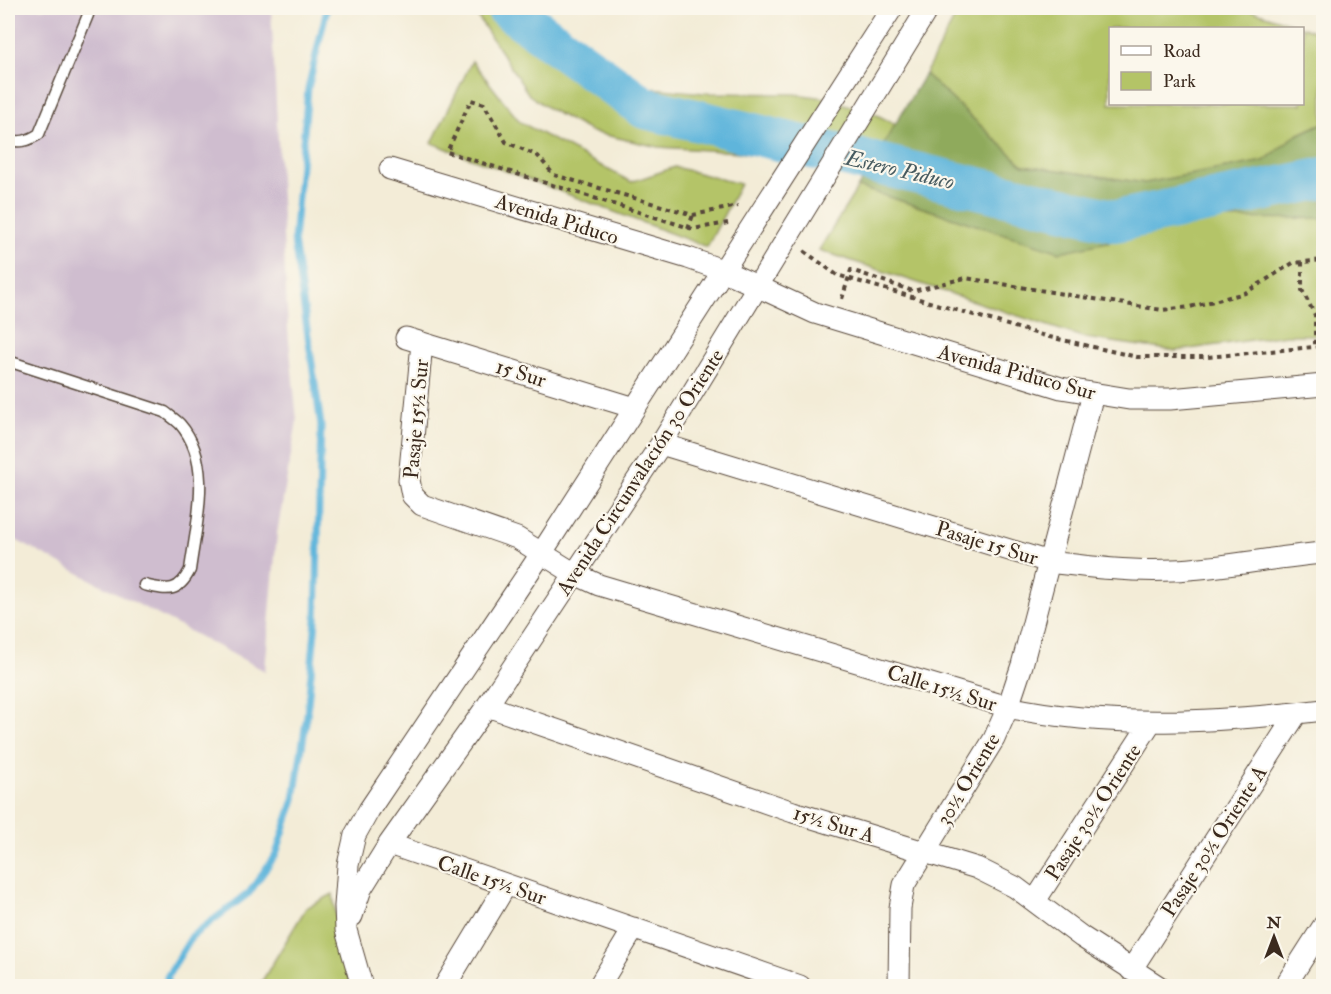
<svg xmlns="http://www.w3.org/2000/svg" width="1331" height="994" viewBox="0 0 1331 994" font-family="'IM FELL Double Pica',serif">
<rect width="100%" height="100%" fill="#fbf7ec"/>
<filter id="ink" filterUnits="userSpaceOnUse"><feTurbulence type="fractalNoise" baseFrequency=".0167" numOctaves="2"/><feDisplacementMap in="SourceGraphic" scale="12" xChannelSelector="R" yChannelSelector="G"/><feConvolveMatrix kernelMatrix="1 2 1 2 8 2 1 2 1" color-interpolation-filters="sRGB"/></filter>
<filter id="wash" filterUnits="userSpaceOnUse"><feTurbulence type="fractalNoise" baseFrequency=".008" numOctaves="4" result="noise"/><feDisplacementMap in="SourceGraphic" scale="24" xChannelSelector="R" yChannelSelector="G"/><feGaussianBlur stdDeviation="1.35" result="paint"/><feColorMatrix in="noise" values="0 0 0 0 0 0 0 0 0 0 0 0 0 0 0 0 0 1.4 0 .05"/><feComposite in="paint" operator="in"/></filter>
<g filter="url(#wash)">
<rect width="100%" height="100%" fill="#f3ecd7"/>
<path fill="#cfbdcf" d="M8,8h263l17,322 9,91 -20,112 -12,138 -257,-135z"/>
<path fill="#b4c467" stroke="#787742" stroke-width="1.5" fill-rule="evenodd" d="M472,8h60l37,49 71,30 64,6 90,1 32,4 51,17 76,39 342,64h28v117h-37l-110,16 -91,-13 -266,-88 39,-63 150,48 -105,-51 -52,-13 -113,-19 -80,-5 -66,-15 -41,-22 -22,-15z
M960,8h284l79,26v89l-28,13 -31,25 -119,22 -122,-18 -98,-91zM1110,28h192v76h-192z
M472,61l48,61 111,60 44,-15 65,17 -33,63 -275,-104z
M333,894l7,53 11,39h-92l47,-78z"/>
<path fill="#8faa5c" stroke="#656a3d" stroke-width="1.5" d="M925,74l98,91 122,18 119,-22 31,-25 28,-13v95l-106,1 -157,33 -202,-65z"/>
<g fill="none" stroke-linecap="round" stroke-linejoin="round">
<path stroke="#5eb5db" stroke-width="7" d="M168,986l-1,-9 25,-41 57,-43 27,-39 18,-55 13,-84 9,-95 5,-195 -27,-185 14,-151 19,-81"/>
<path stroke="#5eb5db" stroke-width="42" d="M507,8l138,100 471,113 208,-43"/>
</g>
</g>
<g filter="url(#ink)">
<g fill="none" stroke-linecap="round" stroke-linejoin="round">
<defs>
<path id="lane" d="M8,140c12,3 20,1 31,-6l49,-119
M8,361l157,51c5,4 11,8 15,12 34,39 16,100 10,146 -12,24 -23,20 -46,15"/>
<path id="street" d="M390,169l298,89 34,12 93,43 246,75 68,11h41l154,-14
M406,338l229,70
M422,343l-13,137 3,15 10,10 95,33 58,36 24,11 409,122c104,22 210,15 316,3
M661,444l388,118c41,5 82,10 124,8 50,-2 100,-13 151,-17
M487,706l306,106 184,56 38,19 67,50 76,49
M389,844l411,142
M1035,901l116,-179
M352,916l9,-27 28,-45 98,-138 174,-262 267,-436
M1131,970l166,-257
M362,986l-16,-56 -1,-24 3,-41 7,-30 14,-25 172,-256 351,-546
M445,986l61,-101
M599,986l35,-58
M899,986l1,-78 4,-23 90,-146 14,-32 14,-42 71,-271
M1285,986l39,-61"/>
</defs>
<use href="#lane" stroke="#57473a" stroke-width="13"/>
<use href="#street" stroke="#57473a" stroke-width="23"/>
<path stroke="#57473a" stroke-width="4" stroke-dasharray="4.5 4.5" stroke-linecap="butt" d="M728,223l-35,6 -246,-77 24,-52 13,4 22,38 32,14 16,19 139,40 45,-9
M688,229l5,-14
M804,251l33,24 208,61 92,21h70l117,-11
M1302,262v28l13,25v32
M842,299l9,-29 62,21 52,-13 197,32 28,-3 55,-14 48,-30 31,-3"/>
<use href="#lane" stroke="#fff" stroke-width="10"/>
<use href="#street" stroke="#fff" stroke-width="21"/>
</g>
</g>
<g text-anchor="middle" stroke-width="4.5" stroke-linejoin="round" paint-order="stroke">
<g font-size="21" fill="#3b2a1e" stroke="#fbf7ec">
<text transform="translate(557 219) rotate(17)" y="7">Avenida Piduco</text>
<text transform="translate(1017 372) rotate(15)" y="7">Avenida Piduco Sur</text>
<text transform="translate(521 373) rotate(17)" y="7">15 Sur</text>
<text transform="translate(416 419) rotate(-85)" y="7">Pasaje 15½ Sur</text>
<text transform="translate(640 472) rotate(-57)" y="7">Avenida Circunvalación 30 Oriente</text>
<text transform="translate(987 543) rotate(17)" y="7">Pasaje 15 Sur</text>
<text transform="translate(942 688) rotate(17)" y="7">Calle 15½ Sur</text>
<text transform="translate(968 779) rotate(-59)" y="7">30½ Oriente</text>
<text transform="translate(1093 812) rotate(-57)" y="7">Pasaje 30½ Oriente</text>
<text transform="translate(834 824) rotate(17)" y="7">15½ Sur A</text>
<text transform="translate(1214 841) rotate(-57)" y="7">Pasaje 30½ Oriente A</text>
<text transform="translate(492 880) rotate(19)" y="7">Calle 15½ Sur</text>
</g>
<g font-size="22" font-style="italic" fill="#475b60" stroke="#fbf7ec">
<text transform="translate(900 169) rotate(13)" y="8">Estero Piduco</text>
</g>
</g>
<rect width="1331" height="994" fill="none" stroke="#fbf7ec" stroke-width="30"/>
<rect x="1109" y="27" width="195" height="78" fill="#fbf7ec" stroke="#aea59a" stroke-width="1.5"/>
<rect x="1121" y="46" width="30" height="9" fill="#ffffff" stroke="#aea59a" stroke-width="1.5"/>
<text x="1163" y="57" font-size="18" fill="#3b2a1e">Road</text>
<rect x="1121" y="72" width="30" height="18" fill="#b4c467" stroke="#aea59a" stroke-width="1.5"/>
<text x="1163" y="87" font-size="18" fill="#3b2a1e">Park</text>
<g transform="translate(1274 937)" stroke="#fbf7ec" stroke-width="4.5" paint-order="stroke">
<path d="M0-4.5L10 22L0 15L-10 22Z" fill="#3b2a1e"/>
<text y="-9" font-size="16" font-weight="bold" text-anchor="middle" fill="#3b2a1e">N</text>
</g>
</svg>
